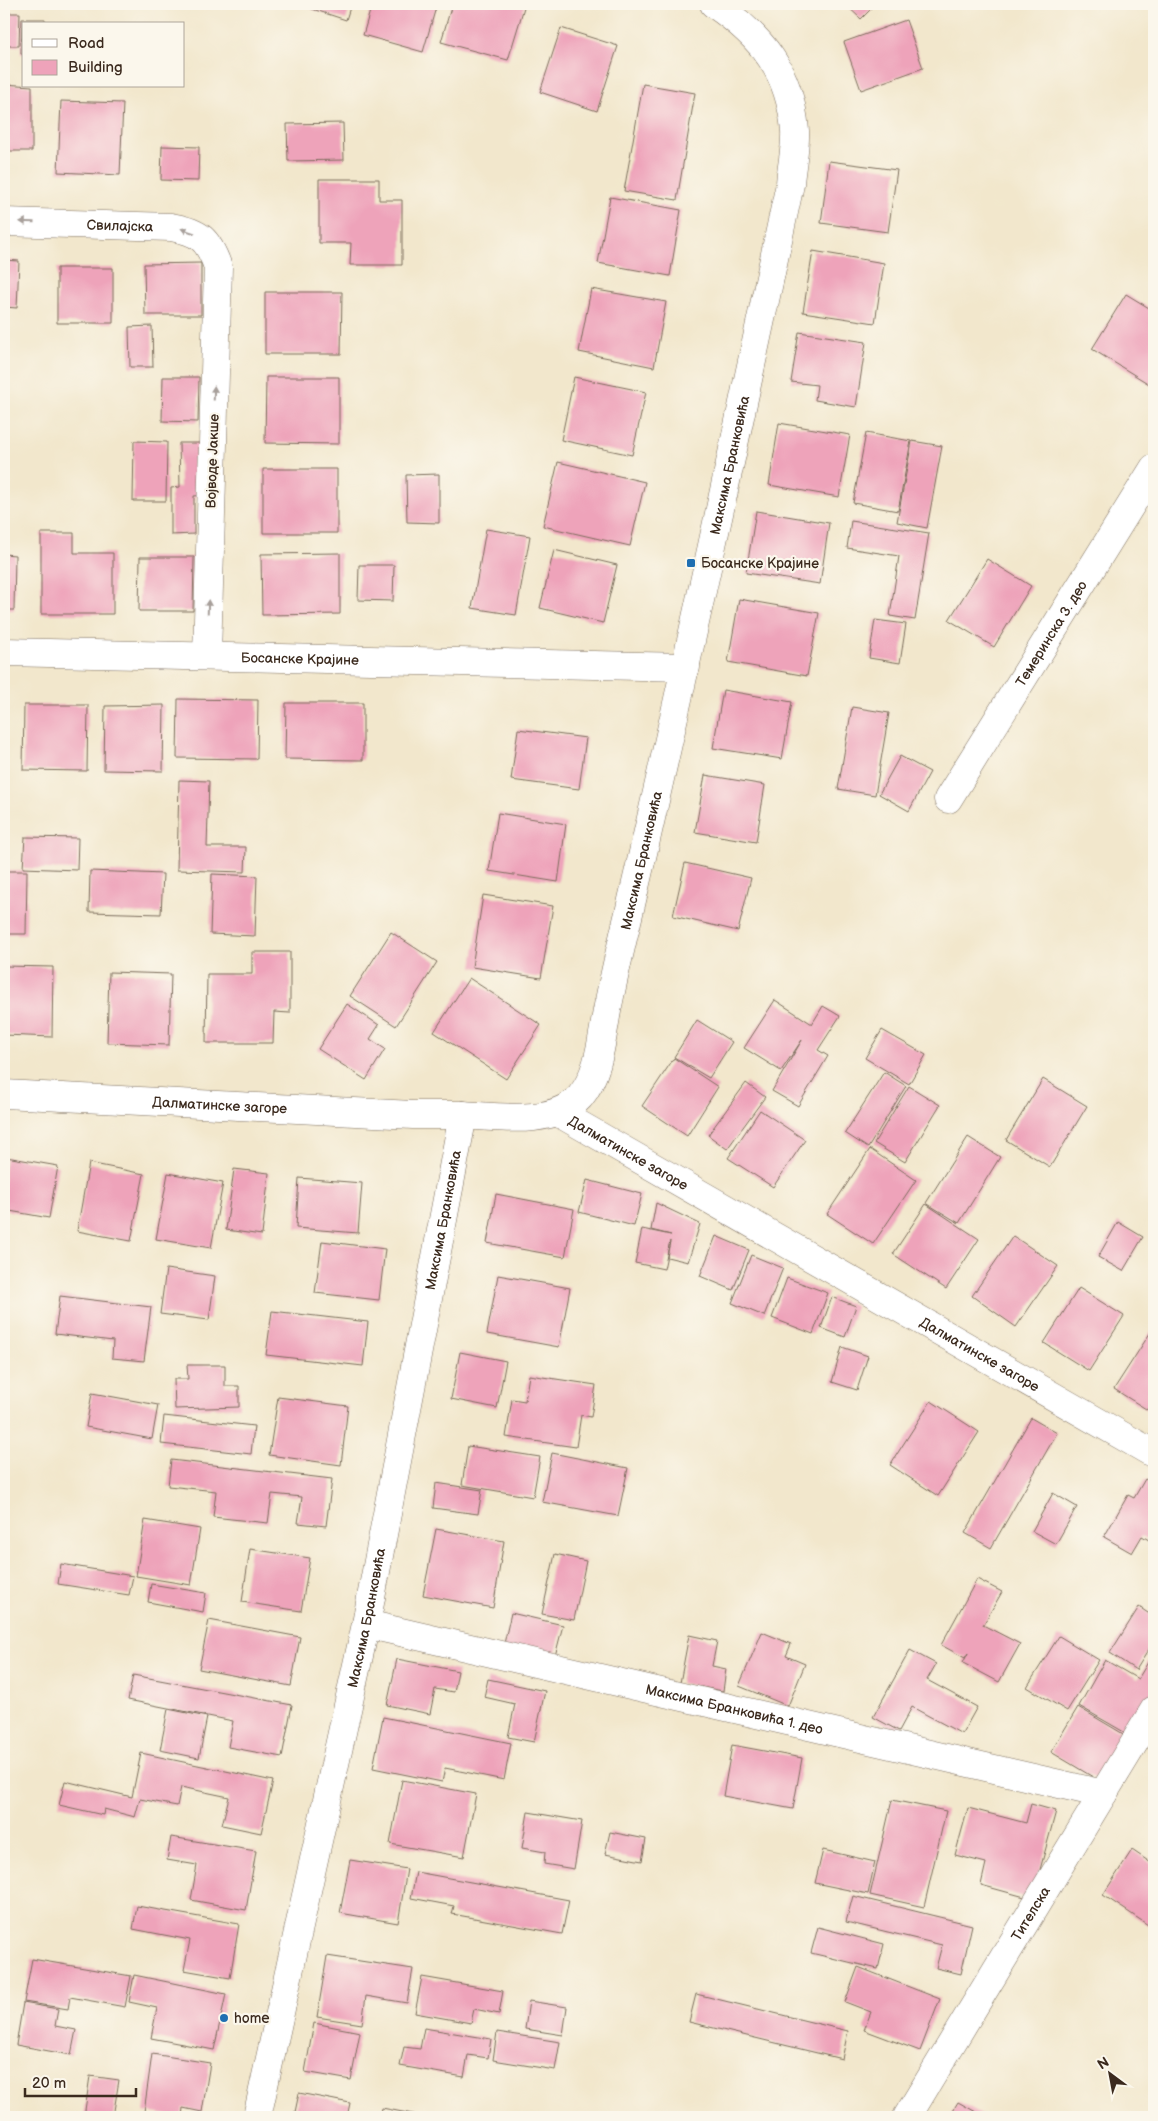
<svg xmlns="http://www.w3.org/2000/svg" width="1158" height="2121" viewBox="0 0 1158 2121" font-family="'Balsamiq Sans',sans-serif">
<rect width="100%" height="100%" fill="#fbf7ec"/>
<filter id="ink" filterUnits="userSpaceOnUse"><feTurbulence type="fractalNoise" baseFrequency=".02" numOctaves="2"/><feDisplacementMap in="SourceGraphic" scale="10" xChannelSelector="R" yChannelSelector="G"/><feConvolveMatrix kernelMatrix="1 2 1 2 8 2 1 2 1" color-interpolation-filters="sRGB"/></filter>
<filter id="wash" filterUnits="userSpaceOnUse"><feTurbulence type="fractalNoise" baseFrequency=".0096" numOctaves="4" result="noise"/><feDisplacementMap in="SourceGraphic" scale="20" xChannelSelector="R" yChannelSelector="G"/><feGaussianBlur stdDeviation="1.12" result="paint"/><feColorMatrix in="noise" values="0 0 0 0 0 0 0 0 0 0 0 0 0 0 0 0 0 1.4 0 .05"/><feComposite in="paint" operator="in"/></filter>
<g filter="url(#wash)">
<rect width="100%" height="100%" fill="#f2e7cc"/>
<g id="blocks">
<path fill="#eea3ba" d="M297,4h54l-5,16z
M372,4h65l-14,48 -60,-17z
M452,4h73l-17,56 -67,-18z
M845,4h31l-15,15z
M4,13h16l-1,33h-15z
M22,19h23v5h-21v30h-3z
M906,20l17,48 -62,22 -17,-48z
M561,28l57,18 -21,65 -57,-19z
M4,84l28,2v65h-28z
M643,84l52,9 -18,107 -53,-9z
M61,101l62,2 -3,72 -62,-3z
M343,123l1,37 -56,1 -1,-37z
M162,146l37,1 -1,34 -37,-1z
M829,161l68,9 -9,62 -67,-9z
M319,179h60v21h23v65h-52l1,-22h-32z
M610,197l71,13 -11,66 -72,-13z
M813,251l71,12 -9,60 -72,-11z
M4,260l15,1 -2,47 -13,-1z
M201,263v52h-56l-1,-51z
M57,268h56v55h-56z
M591,289l75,13 -12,65 -75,-15z
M265,292h77l-1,62h-76z
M1126,294l28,17v76l-62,-38z
M152,326l1,41h-23l-1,-40z
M799,332l67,10 -10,65 -41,-7 2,-15 -26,-3z
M163,377h36l-1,45 -36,-1z
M266,377h73v67l-74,-1z
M574,377l72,15 -14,63 -71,-15z
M779,423l71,12 -11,62 -70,-12z
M866,433l45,8 -13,70 -45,-8z
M134,441l33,1 -1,59h-33z
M912,441l30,5 -15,82 -30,-6z
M179,443h25l1,52 -11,1v38l-23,1v-47l9,-1z
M558,462l87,20 -15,64 -87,-20z
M263,469h74v64h-74z
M439,474v49l-32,-1 -1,-47z
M756,511l73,12 -9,61 -74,-11z
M851,521l78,12 -14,87 -25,-4 9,-60 -52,-8z
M486,529l44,7 -14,79 -44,-7z
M41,533h33v20h39v61h-72z
M554,550l63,15 -14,58 -63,-15z
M340,553v61l-78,1 -1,-61z
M4,554l11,1 -1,55h-10z
M140,557h54l-1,54h-54z
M987,559l44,27 -37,61 -45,-27z
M359,565h35l-1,36 -35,-1z
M739,599l80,14 -12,63 -79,-14z
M875,620l31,4 -6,39 -31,-5z
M723,690l69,12 -10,57 -69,-11z
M178,699l80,1 -1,59 -80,-1z
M286,703h77v57l-78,-1z
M24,705h64l-1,66 -64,-1z
M164,705l-1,66 -59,-1 1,-64z
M852,707l37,6 -14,82 -37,-6z
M518,729l68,9 -7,51 -68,-9z
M900,756l30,16 -21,39 -30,-17z
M705,775l60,10 -9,57 -61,-10z
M179,780l30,1 -2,66h39l-1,25 -68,-2z
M498,813l68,11 -8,58 -69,-11z
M25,837l53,1 -1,32 -54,-2z
M685,863l66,15 -13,53 -65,-15z
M4,871h23l-1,63h-22z
M90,871l73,3 -2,40 -72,-2z
M212,874l45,2 -2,60 -45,-2z
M483,895l70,11 -12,72 -69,-11z
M391,932l46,30 -41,64 -46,-30z
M252,952h38v61l-16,-1 -1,31h-67l1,-69h45z
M4,966l49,1 -1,70 -48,-2z
M109,972l62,2 -2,71 -62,-2z
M469,978l72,47 -35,54 -72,-47z
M775,1000l37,24 11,-18 17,10 -22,34 10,6 -30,50 -26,-15 30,-51 -21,31 -37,-23z
M347,1004l32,21 -9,14 15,10 -19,31 -48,-31z
M697,1020l35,22 -23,36 -35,-21z
M882,1030l44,25 -17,29 -44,-26z
M674,1058l44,29 -31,49 -45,-30z
M884,1072l22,14 -38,62 -23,-15z
M1043,1079l44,27 -37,61 -44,-27z
M746,1083l19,14 -38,52 -19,-14z
M909,1086l31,19 -35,57 -31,-19z
M760,1110l45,30 -32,47 -45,-29z
M968,1137l32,20 -41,66 -33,-20z
M870,1149l46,31 -43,64 -46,-30z
M6,1157l52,9 -9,52 -45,-8v-39z
M89,1163l55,11 -13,67 -54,-10z
M234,1169l35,4 -7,62 -36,-5z
M168,1173l55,10 -12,65 -55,-9z
M299,1178l63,5 -4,50 -62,-5z
M587,1180l55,14 -8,32 -55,-14z
M496,1194l78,15 -9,48 -78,-14z
M656,1203l44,21 -12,38 -21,-5 3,-16 -6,28 -29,-6 7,-34 29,6 -20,-5z
M926,1204l53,35 -33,50 -53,-35z
M1118,1222l25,15 -20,34 -25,-14z
M716,1236l33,14 -16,40 -33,-14z
M1013,1236l45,30 -42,61 -44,-31z
M322,1241l63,8 -6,51 -64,-7z
M751,1255l32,13 -19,48 -32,-13z
M166,1269l49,7 -6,44 -49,-6z
M498,1275l72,13 -11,59 -72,-13z
M787,1278l41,15 -15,41 -41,-16z
M1079,1288l45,28 -35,55 -45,-28z
M60,1296l91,11 -7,54 -32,-3 1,-17 -58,-7z
M832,1297l24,9 -11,31 -24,-9z
M272,1311l96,11 -5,44 -97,-11z
M1154,1327v87l-40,-25z
M842,1347l26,9 -11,34 -25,-8z
M460,1352l46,9 -9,47 -46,-9z
M187,1365h38v21h14v21l-64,2 -1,-30h14z
M529,1375l67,10 -5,32 -10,-2 -5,32 -70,-10 6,-38 13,2z
M92,1393l66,12 -6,34 -66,-12z
M278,1397l70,9 -7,59 -72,-10z
M931,1401l48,31 -41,64 -48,-31z
M164,1416l90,10 -3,28 -90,-10z
M1031,1418l26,15 -66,115 -26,-15z
M468,1446l72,11 -7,40 -71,-12z
M552,1453l76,15 -10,48 -76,-14z
M171,1460l161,19 -6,47 -28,-3 4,-26 -30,-3 -4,29 -55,-6 3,-26 -48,-5z
M1145,1479l9,5v59l-12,-7 -10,17 -28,-16 24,-42 6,3z
M436,1483l46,7 -4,24 -45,-6z
M1053,1493l24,14 -21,37 -24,-13z
M145,1520l55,9 -9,56 -55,-9z
M436,1529l68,12 -11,67 -70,-13z
M250,1549l60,9 -9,53 -59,-9z
M555,1554l31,7 -12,59 -32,-6z
M61,1564l72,12 -4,19 -71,-11z
M977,1579l25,13 -19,33 37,19 -21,38 -36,-19 5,-10 -3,5 -24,-13z
M151,1584l55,9 -3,19 -55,-10z
M1139,1607l15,10v24l-18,29 -26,-17z
M511,1613l52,12 -9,35 -51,-12z
M209,1620l91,17 -9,49 -92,-17z
M762,1632l29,12 -5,12 19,8 -17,42 -49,-20z
M689,1635l28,6 -5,25 14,3 -3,22 -43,-8z
M1059,1636l40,24 -32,51 -40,-24z
M910,1650l26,14 -9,16 50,27 -15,27 -50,-27 -13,24 -26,-14z
M1154,1652v43l-23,41 -52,-30 26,-46 33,19z
M397,1659l61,12 -4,21 -19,-3 -5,25 -43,-9z
M133,1675l159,30 -10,52 -54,-10 5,-26 -105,-21z
M488,1679l57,12 -11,51 -26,-5 7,-33 -31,-7z
M1078,1707l47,28 -27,45 -47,-28z
M168,1709l39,8 -8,41 -39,-8z
M383,1717l128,26 -7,37 -59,-12 -3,14 -69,-14z
M732,1745l70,13 -9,51 -70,-13z
M141,1753l132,28 -12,52 -39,-8 7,-28 -48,-10 -4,19 -37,-7 -5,18 -31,-8 -1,6 -44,-10 6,-24 67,16z
M402,1780l74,14 -12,63 -74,-13z
M892,1800l54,11 -22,96 -54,-12z
M1031,1804l25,7 -24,88 -51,-14 5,-22 -31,-8 13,-47 58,15z
M528,1812l54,9 -8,48 -30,-5 1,-12 -23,-4z
M610,1832l36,7 -4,22 -37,-7z
M171,1837l85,14 -10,59 -55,-10 6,-35 -30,-5z
M823,1850l52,12 -7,32 -53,-11z
M1132,1850l22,15v64l-51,-34z
M350,1860l57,9 -9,54 -58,-10z
M416,1872l153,28 -7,34 -110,-20 2,-8 -43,-8z
M853,1896l119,29 -11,49 -25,-6 6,-23 -96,-23z
M137,1906l102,18 -9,54 -46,-8 6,-30 -57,-11z
M818,1927l66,17 -6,25 -67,-16z
M327,1956l86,13 -6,34 -41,-7 -4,28 -45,-7z
M32,1959l99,17 -6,31 -55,-10 -2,12 -44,-7z
M858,1967l82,32 -20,52 -56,-21 7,-18 -26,-10z
M134,1975l92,19 -12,56 -63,-12 6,-30 -28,-6z
M422,1977l81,14 -4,23 -25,-5 -3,14 -56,-10z
M696,1994l152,37 -6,28 -153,-37z
M529,2001l38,6 -4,28 -38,-6z
M23,2003l35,6 -3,17 21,4 -5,25 -55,-10z
M314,2023l46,9 -9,48 -46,-8z
M424,2028l67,11 -3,19 -20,-3 -4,22 -64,-11 4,-19 16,2z
M497,2032l63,10 -5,28 -62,-10z
M152,2054l58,9 -8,49 -19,-4 -1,9 -38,-5z
M90,2076l29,4 -6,37h-29z
M299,2093l51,10 -3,14h-53z
M958,2102l27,15h-36z
M382,2108l41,8v1h-43z"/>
</g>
</g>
<g filter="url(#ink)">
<use href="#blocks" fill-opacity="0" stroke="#7b6c5b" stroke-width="1"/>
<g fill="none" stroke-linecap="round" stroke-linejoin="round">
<defs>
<g id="street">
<path id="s1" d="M4,222l167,5c29,5 37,12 47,40l-11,389"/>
<path id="s2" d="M4,652l682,15"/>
<path id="s3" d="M948,799l206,-331"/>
<path id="s4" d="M4,1094l409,21h50"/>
<path id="s5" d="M559,1113l595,341"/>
<path id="s6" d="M366,1624l737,170"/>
<path id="s7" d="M907,2117l247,-407"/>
</g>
<g id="secondary">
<path id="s8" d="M257,2117l109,-493 97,-509c35,2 91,11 117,-18 21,-25 22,-65 29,-96 6,-30 13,-59 20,-88 57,-243 109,-486 161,-729 1,-17 6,-36 5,-53 -5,-60 -33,-94 -81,-127"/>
</g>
</defs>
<use href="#street" stroke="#7b6c5b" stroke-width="29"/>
<use href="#secondary" stroke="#7b6c5b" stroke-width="29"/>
<use href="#street" stroke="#fff" stroke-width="28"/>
<use href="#secondary" stroke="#fff" stroke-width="28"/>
</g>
<defs><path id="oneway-solid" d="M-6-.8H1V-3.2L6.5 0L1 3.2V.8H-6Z" transform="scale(1.25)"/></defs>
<g fill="#a79f9a">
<use href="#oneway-solid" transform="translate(27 222) rotate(-178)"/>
<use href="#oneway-solid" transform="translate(188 231) rotate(-161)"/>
<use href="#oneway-solid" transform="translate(214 393) rotate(-88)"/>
<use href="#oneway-solid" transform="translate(208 607) rotate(-88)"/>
</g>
</g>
<g fill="#1f6fb2" stroke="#fbf7ec" stroke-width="2">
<rect x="686" y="558" width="10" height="10" rx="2.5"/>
<circle cx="224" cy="2018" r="5"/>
</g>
<g text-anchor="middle" stroke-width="4.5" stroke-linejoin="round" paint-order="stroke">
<g font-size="14" fill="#3b2a1e" stroke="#fbf7ec">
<text dy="5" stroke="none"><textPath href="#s1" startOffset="116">Свилајска</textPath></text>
<text transform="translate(212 461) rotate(-88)" y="5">Војводе Јакше</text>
<text dy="5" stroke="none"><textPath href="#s8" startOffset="1796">Максима Бранковића</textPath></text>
<text dy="5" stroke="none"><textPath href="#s3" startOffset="195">Темеринска 3. део</textPath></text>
<text dy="5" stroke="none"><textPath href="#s2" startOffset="296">Босанске Крајине</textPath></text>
<text dy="5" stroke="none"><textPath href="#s8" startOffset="1391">Максима Бранковића</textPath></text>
<text dy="5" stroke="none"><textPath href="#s4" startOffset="216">Далматинске загоре</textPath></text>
<text dy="5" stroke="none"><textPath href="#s5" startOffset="80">Далматинске загоре</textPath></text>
<text dy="5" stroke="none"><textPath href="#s8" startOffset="916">Максима Бранковића</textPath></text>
<text dy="5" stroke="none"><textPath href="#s5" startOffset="485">Далматинске загоре</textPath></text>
<text dy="5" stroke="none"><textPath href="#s8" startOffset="511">Максима Бранковића</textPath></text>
<text dy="5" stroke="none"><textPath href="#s6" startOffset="378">Максима Бранковића 1. део</textPath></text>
<text dy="5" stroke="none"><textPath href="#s7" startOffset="238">Тителска</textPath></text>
</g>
<g font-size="14" fill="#3b2a1e" stroke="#fbf7ec" text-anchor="start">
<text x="701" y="568">Босанске Крајине</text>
<text x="234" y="2023">home</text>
</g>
</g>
<rect width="1158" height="2121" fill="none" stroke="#fbf7ec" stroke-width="20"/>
<rect x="22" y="22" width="162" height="65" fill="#fbf7ec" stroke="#aea59a"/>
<rect x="32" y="39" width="25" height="8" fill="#ffffff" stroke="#aea59a"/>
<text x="68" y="48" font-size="15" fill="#3b2a1e">Road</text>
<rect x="32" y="60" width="25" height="15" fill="#eea3ba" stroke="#aea59a"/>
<text x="68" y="72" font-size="15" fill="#3b2a1e">Building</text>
<g transform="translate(1110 2074) rotate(328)" stroke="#fbf7ec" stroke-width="4" paint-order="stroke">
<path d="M0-4L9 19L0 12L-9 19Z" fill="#3b2a1e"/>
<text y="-8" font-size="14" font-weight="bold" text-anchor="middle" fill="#3b2a1e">N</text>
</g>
<path d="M25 2088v8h111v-8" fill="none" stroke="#3b2a1e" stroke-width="2.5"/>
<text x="32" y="2088" font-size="15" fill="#3b2a1e" stroke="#fbf7ec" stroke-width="4" paint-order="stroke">20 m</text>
</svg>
